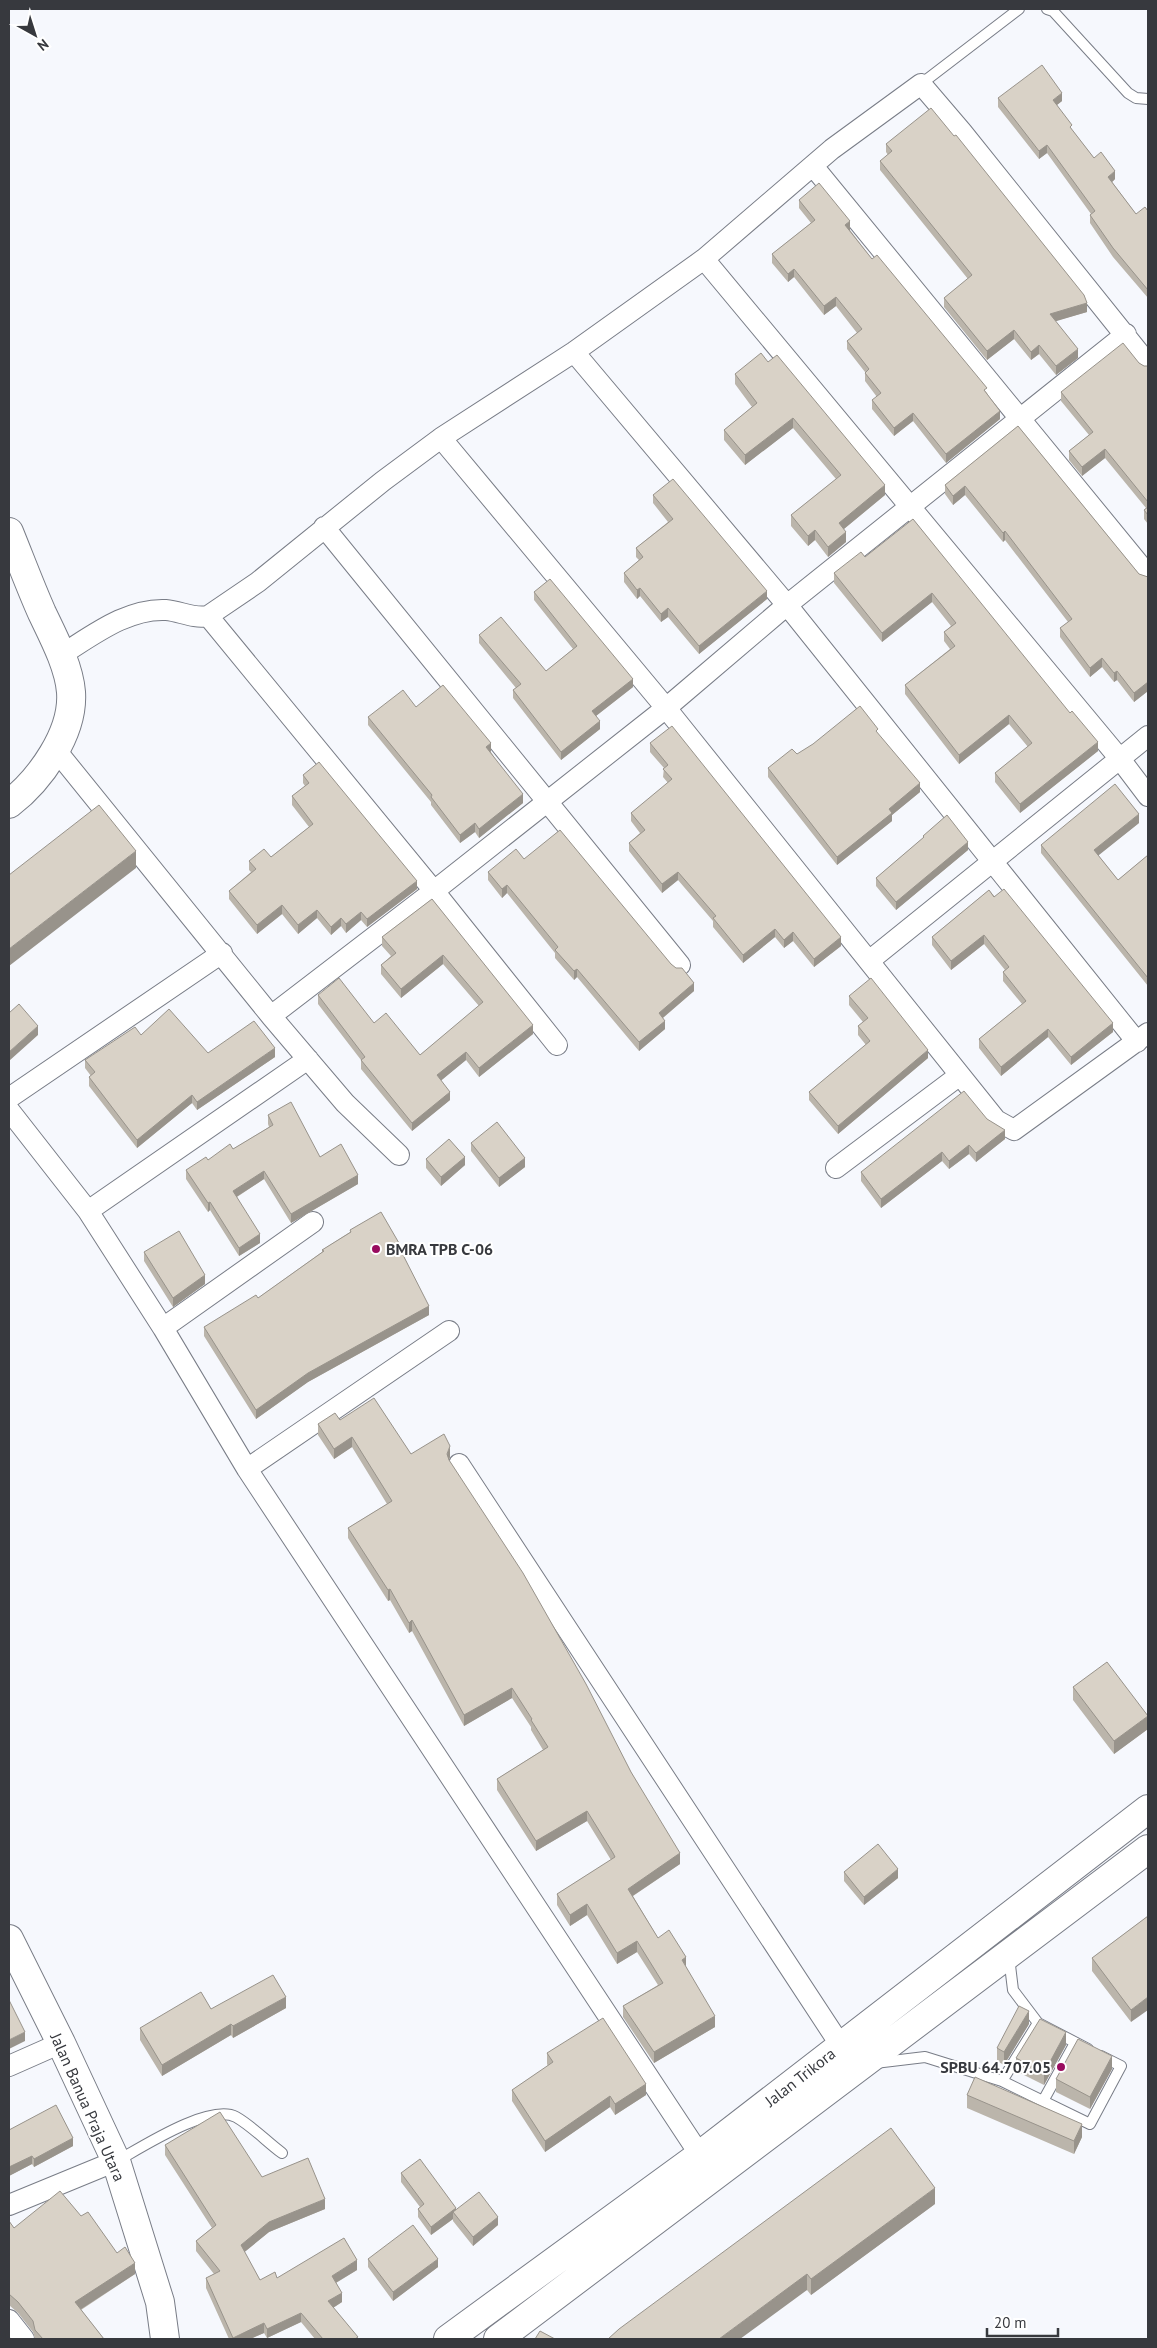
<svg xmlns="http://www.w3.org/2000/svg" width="1157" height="2348" viewBox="0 0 1157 2348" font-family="'PT Sans',sans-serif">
<rect width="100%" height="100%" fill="#f6f8fd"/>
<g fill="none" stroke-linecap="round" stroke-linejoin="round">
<defs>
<path id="lane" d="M1047,9l6,2 75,82 8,5 12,1
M921,84l98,-75
M1009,1957l4,33 25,33 50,26
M875,2063l50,-6 77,24 88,43 31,-58 -20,-10
M1002,2081l36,-58
M1043,2101l32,-58
M117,2161c25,-14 93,-58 119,-44 16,9 31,25 46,36"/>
<path id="street" d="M813,166l335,409
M704,259l416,500 28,37
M574,352l213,253 350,437
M441,438l225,270 330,412 18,10 134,-97
M324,527l356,438
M208,616l226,275 123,154
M61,655c31,-19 66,-47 105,-45 14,1 27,9 42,6l50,-34 125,-101 58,-43 133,-86 130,-93 128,-110 89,-65 41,48 186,232
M55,749l216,267 74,87 54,52
M869,961l279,-225
M271,1016l163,-125 232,-183 121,-103 339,-271
M9,1098l213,-145
M9,1110l79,101 75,117 84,141 453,686
M836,1168l124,-93
M88,1211l220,-152
M163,1328l150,-106
M459,1464l382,582
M247,1469l202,-138
M9,2066l52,-23
M9,2205l107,-44
M9,2320l15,19"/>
<path id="secondary" d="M9,532c11,27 21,54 33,81 11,23 27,53 29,79 3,41 -31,88 -62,112
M9,1939l52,104 55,118 44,141 5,37"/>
<path id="primary" d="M448,2339l252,-184 448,-346
M498,2339l650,-490"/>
</defs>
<use href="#lane" stroke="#797d87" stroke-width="12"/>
<use href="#street" stroke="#797d87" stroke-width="22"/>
<use href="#secondary" stroke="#797d87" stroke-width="30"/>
<use href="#primary" stroke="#797d87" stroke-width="30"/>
<use href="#lane" stroke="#fff" stroke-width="10"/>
<use href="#street" stroke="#fff" stroke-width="20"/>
<use href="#secondary" stroke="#fff" stroke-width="28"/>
<use href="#primary" stroke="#fff" stroke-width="28"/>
</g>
<path fill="#bbb5ab" d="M998,98l64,3 -5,4 15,25 22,28 21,21 -3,3 24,32 12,-3v87l-35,-41 -23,-34v-8l1,-1 -44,-61 -8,6 -41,-52z
M886,144l201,168 -32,9 23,37 -22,17 -17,-21 -8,6 -17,-21 -27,21 -43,-53v-9l24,-19 -88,-109v-9l8,-6 -2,-3z
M799,200l51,30 22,29 115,134 13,26 -54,44 -33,-42 -19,15 -22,-27v-9l5,-3 -12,-16v-9l-18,-23v-8l10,-8 -21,-27 -12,9 -30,-38 -6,5 -16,-19v-9l39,-31 -12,-15z
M768,362l117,133 -41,34 2,13 -18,15 -13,-17 -7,6 -17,-20v-11l45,-36 -43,-51 -48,37 -21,-25v-10l28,-23 -17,-23v-10z
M1139,363l5,3h4v158l-4,-5v-9l2,-2 -41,-50 -23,18 -13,-16v-9l20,-16 -28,-34v-9z
M1018,426l121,148 9,3v115v-1l-14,11 -17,-22 -3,2 -12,-15 -12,10 -30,-40v-9l8,-6 -63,-82 -2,2 -38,-47 -12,10 -8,-11v-9z
M653,495l114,104 -68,55 -31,-37 -7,5 -21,-26 -3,3 -13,-17v-9l15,-13 -3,-3v-9l32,-26 -15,-19z
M913,519l185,232 -78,62 -25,-31v-9l33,-26 -19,-23 -50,40 -54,-70v-9l45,-36 -6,-8v-9l7,-6 -19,-24 -50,40 -48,-59v-10l31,-16z
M534,592l99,95 -37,29 4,13 -39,31 -48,-62v-8l3,-2 -37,-45v-8l67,36 27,-22 -39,-49z
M416,707l75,44v1l32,51 -44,35 -4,-6 -15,11 -29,-38v-3l-63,-77v-8z
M878,734l42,58 -28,23v6l-55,44 -69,-88v-9l29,-14z
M650,743l191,203 -27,21 -21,-26 -9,7 -9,-11 -32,26 -30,-36v-6l-35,-41 -16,13 -33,-42v-8l11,-10 -9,-12v-8l37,-30 -5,-6 1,-9 -14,-16z
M303,775l114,114 -50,38 -6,-7 -15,13 -5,-7 -10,9 -14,-17 -19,16 -16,-20 -25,20 -28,-35v-8l22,-19 -2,-2v-9l22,-4 38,-30 -17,-22v-9l13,-10 -2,-3z
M1139,823l-41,32 20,25 30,-25v131l-107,-133v-8z
M923,836l45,14 -72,60 -20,-24v-8l47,-40z
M524,859l147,105 23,27 -31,27 2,11 -26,22 -62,-74 -3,3 -19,-22v-5l-48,-60 -5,5 -14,-18v-8z
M989,890l124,142 -42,33 -23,-28 -47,39 -22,-28v-9l43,-35 -19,-23v-9l2,-2 -21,-26 -33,26 -19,-25v-8z
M432,899l101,135 -54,43 -13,-17 -25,20 9,20 -38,31 -51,-62v-9l-43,-56v-9l56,28 46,32 59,-49 -36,-42 -42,34 -20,-24v-9l10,-9 -9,-10v-9z
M849,996l79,62 -90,76 -29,-34v-8l57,-47 -8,-10v-9l5,-4 -14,-17z
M141,1035l67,18 67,4 -78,53 -5,-7 -55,45 -48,-62v-9l2,-1 -6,-8v-8z
M268,1115l52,42 38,27 -67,39 -27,-44 -27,18 23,46 -21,13 -29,-46 -2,2 -22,-33v-9l22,-10 25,-11 36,-22 -1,-3z
M987,1119l18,20 -29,23 -7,-8 -20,15 -7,-8 -61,47 -20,-27v-9z
M471,1143l54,24 -26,20 -28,-36z
M426,1159l39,6 -24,21 -15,-18z
M350,1230l53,24 26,61 -121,67 -52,37 -52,-83v-9l54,-29 64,-46v-2l28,-18z
M144,1252l61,32 -32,23 -29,-46z
M340,1420l71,34 39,3 -1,3 182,312 49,92 -47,32 25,42 28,29 29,60 -61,36 -31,-46v-11l35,-21 -21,-33 -20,12 -30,-49 -17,11 -13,-21v-11l54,-34 -24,-39 -51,30 -39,-61v-11l46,-29 -12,-20v-3l-19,-29 -48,28 -52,-95 -3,2 -19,-33 -2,1 -40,-63v-10l39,-24 -35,-57 -18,12 -16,-24v-11z
M1073,1687l75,42 -34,25 -41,-54z
M844,1872l54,6 -34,27 -20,-24z
M1148,1916l-17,106 -39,-51v-13z
M286,2008l-53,30 -2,-3 -69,41 -22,-36v-12l71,-19z
M1029,2024l-25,41 -7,-4v-13z
M1066,2045l-22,40 -28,-14v-13z
M547,2053l99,42 -31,20 -5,-8 -65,45 -33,-51v-11l36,-24 -1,-2z
M1112,2069l-22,40 -34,-17v-13z
M967,2095l115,42 -8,17 -107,-46z
M9,2130l64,16 -39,21 -2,-3 -23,12z
M165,2145l97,32 63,32 -56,23 -25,20 16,28 97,-10 -21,13 6,19 -9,6 25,31h-43l-14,-17 -34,16 -3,-5 -14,6h-21l-23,-51v-10l8,-4 -18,-23v-10l16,-13 -47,-73z
M401,2173l55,37 42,15 -25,21 -20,-25v-2l-22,16 -13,-18v-8l2,-2 -19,-25z
M935,2204l-124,91 -4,-5 -199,49z
M81,2216l36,37 18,21 -54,36 23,29h-69l-2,-7 -15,-19 -9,-8v-84l5,7z
M368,2259l70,8 -45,34 -25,-34z"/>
<path fill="#98938b" d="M1062,93v8l-9,7v-8z
M1047,145v8l-8,6v-8z
M1115,171v8l-7,7v-9z
M850,221v9l-5,4v-9z
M794,269v8l-6,5v-8z
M836,297v9l-12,9v-9z
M1087,303v9l-37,11v-9z
M1014,330v9l-27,21v-9z
M1039,345v9l-8,6v-8z
M1078,349v9l-22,17v-9z
M1000,411v8l-54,44v-9z
M913,413v8l-19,15v-8z
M793,418v10l-48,37v-10z
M1105,449v9l-23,18v-9z
M885,485v10l-46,38v-10z
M965,486v9l-12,10v-9z
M815,530v10l-7,6v-10z
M1005,531v9l-2,2v-9z
M846,532v10l-18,15v-10z
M640,588v8l-3,3v-9z
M767,591v8l-68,55v-8z
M932,593v9l-50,40v-9z
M668,608v9l-7,5v-8z
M1102,658v9l-12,10v-9z
M1117,671v9l-3,2v-9z
M633,679v8l-41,32v-8z
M1148,682v9l-14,11v-9z
M1009,715v9l-50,40v-9z
M600,721v8l-39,31v-8z
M1098,742v9l-78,62v-9z
M491,743v8l-5,4v-8z
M920,783v9l-28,23v6l-55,44v-8l52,-48z
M523,794v9l-44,35v-9z
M1139,814v9l-45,36v-9z
M475,823v9l-15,11v-8z
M968,842v8l-72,60v-8z
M136,851v17l-127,98v-17z
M678,872v8l-16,13v-9z
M417,881v8l-50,38v-8z
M507,885v8l-5,5v-9z
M282,905v9l-25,20v-9z
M317,910v8l-19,16v-9z
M361,912v8l-15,13v-9z
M341,918v8l-10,9v-8z
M775,929v8l-32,26v-8z
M793,932v9l-9,7v-8z
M984,935v9l-33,26v-9z
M841,937v9l-27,21v-8z
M443,955v9l-42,34v-9z
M577,969v8l-3,3v-9z
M694,983v8l-35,30v-8z
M665,1021v8l-26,22v-9z
M1113,1023v9l-42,33v-8z
M533,1025v9l-54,43v-9z
M38,1026v9l-29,26v-9z
M1048,1029v8l-47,39v-9z
M275,1048v9l-78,53v-8z
M928,1050v8l-90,76v-8z
M466,1052v8l-29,24v-9z
M450,1092v8l-38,31v-8z
M192,1095v8l-55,45v-8z
M1005,1130v9l-29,23v-9z
M969,1145v9l-20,15v-8z
M942,1152v9l-61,47v-9z
M465,1157v8l-24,21v-9z
M525,1158v9l-26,20v-9z
M264,1171v8l-31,20v-8z
M358,1175v9l-67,39v-9z
M210,1202v8l-2,2v-9z
M260,1234v9l-21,13v-8z
M205,1275v9l-32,23v-9z
M429,1306v9l-121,67 -52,37v-9l52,-37z
M352,1437v10l-18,12v-10z
M450,1446v11l-3,7v-10z
M390,1589v11l-2,1v-11z
M412,1620v11l-3,2v-10z
M512,1688v10l-48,28v-11z
M1148,1716v13l-34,25v-13z
M587,1811v10l-51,30v-10z
M680,1853v11l-52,35v-10z
M898,1869v9l-34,27v-8z
M587,1904v11l-17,11v-11z
M637,1941v11l-20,12v-11z
M686,1957v10l-4,-7z
M286,1997v11l-53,30v-12z
M1148,1997v13l-17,12v-12z
M1029,2011v13l-25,41v-13z
M715,2016v11l-61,36v-11z
M231,2024v11l-69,41v-11z
M25,2032v9l-16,8v-9z
M1066,2032v13l-22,40v-12z
M1112,2056v13l-22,40v-12z
M646,2084v11l-31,20v-11z
M610,2096v11l-65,45v-11z
M1082,2124v13l-8,17v-13z
M73,2138v8l-39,21v-8z
M32,2156v8l-23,12v-9z
M935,2188v16l-124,91v-16z
M325,2199v10l-56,23 -28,23v-10l28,-23z
M456,2208v8l-3,-4v7l-22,16v-8z
M498,2217v8l-25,21v-9z
M438,2259v8l-45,34v-9z
M357,2260v10l-25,15v-9z
M135,2263v11l-60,39v-11z
M807,2274v16l-67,49h-21z
M342,2293v9l-14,9v-10z
M301,2313v9l-34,16v-9z
M264,2323v10l-14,6h-17v-1z"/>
<path fill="#d9d2c7" stroke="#98938b" d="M1042,65l20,28 -9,7 19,25 -2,2 24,31 7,-6 14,19 -7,6 28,37 9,-7 3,4v79l-35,-42 -23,-33 5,-4 -48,-66 -8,6 -41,-53z
M931,108l23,28 2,-1 128,160 3,8 -37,11 28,35 -22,17 -17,-21 -8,7 -17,-22 -27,21 -43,-53 28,-23 -92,-114 12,-10 -6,-7z
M819,183l31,38 -5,4 27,34 5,-4 110,133 -3,2 16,21 -54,43 -33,-41 -19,15 -22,-28 9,-7 -16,-20 4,-4 -22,-28 15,-12 -26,-32 -12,9 -30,-37 -6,5 -16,-20 43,-34 -16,-20z
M1123,343l16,20 5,3h4v136l-43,-53 -23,18 -13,-16 24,-19 -32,-40z
M761,353l7,9 9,-7 108,130 -46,38 7,9 -18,15 -13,-17 -7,6 -17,-21 50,-40 -48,-57 -48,37 -21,-25 33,-27 -22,-29z
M1018,426l121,148 9,3v106v-1l-14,11 -17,-22 -3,2 -12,-15 -12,10 -30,-40 12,-9 -67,-88 -2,2 -38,-47 -12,10 -8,-11z
M673,479l94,112 -68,55 -31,-38 -7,6 -21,-26 -3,2 -13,-17 19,-16 -7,-9 37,-29 -20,-24z
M1148,507v8l-4,-5z
M913,519l157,194 2,-2 26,31 -78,62 -25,-31 37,-30 -23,-28 -50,40 -54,-70 50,-39 -11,-14 12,-9 -24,-30 -50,40 -48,-60 27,-21 4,5z
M550,579l83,100 -41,32 8,10 -39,31 -48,-62 8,-6 -42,-49 22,-18 45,54 31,-25 -43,-54z
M443,685l48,58 -5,4 37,47 -44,35 -4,-6 -15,12 -29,-38 1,-2 -64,-78 35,-27 13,17z
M860,706l18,23 -2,2 44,52 -31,26 3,4 -55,44 -69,-89 24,-19 5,5 16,-10z
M672,726l169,211 -27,22 -21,-27 -9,8 -9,-11 -32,26 -30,-37 3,-2 -38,-44 -16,12 -33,-41 16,-13 -14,-17 41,-34 -9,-10 5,-4 -18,-22z
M319,762l98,119 -50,38 -6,-7 -15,12 -5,-6 -10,9 -14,-17 -19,15 -16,-20 -25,20 -28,-34 27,-22 -7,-8 15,-12 7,8 42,-33 -21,-28 17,-13 -6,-8z
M1115,784l24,30 -45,36 24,30 30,-25v123l-107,-133z
M99,805l37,46 -127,98v-74z
M947,815l21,27 -72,60 -20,-24 48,-41 -1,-1z
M560,830l111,134 5,4h6l12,15 -35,30 6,8 -26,21 -62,-73 -3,2 -19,-21 3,-3 -51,-62 -5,4 -14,-17 28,-23 8,10z
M1004,889l109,134 -42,34 -23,-28 -47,38 -22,-28 47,-38 -23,-29 6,-5 -25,-32 -33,26 -19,-24 57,-47 5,7z
M432,899l101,126 -54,43 -13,-16 -29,23 13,17 -38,31 -51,-63 4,-3 -47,-62 21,-17 35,45 12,-10 34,42 63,-53 -40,-47 -42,34 -20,-24 15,-12 -14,-16z
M871,978l57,72 -90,76 -29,-34 61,-51 -12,-15 10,-8 -19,-22z
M19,1004l19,22 -29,26v-39z
M169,1009l39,44 46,-32 21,27 -78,54 -5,-7 -55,45 -48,-63 6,-5 -10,-12 50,-33 6,8z
M964,1091l23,28 18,11 -29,23 -7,-8 -20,16 -7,-9 -61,47 -20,-27z
M291,1102l29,55 21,-13 17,31 -67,39 -27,-43 -31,20 27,43 -21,14 -29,-46 -2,1 -22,-33 20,-13 2,3 22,-16 3,5 40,-24 -5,-10z
M497,1122l28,36 -26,20 -28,-35z
M449,1139l16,18 -24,20 -15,-18z
M381,1212l22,38 -2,1 28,55 -121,67 -52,37 -52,-83 52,-32 2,3 66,-47 -2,-1 29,-18 -1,-2z
M179,1231l26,44 -32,23 -29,-46z
M374,1398l37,56 33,-20 6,12 -3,8 2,6 74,113 63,111 45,88 49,81 -52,36 30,49 11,-8 17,27 -4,3 33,56 -61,36 -31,-46 40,-23 -26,-42 -20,12 -30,-49 -17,11 -13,-21 58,-37 -2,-4 -26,-42 -51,30 -39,-62 51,-32 -17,-27 1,-1 -20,-31 -48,27 -52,-95 -3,3 -19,-34 -2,1 -40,-62 44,-27 -40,-64 -18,12 -16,-25 17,-11 5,7z
M1107,1662l41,54 -34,25 -41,-54z
M878,1844l20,25 -34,28 -20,-25z
M1148,1916v81l-17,13 -39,-52z
M273,1975l13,22 -53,29 -2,-2 -69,41 -22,-37 61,-36 10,17z
M9,2000l16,32 -16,8z
M1019,2006l10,5 -25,41 -7,-4z
M603,2018l43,66 -31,20 -5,-8 -65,45 -33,-51 41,-28 -6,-9z
M1040,2019l26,13 -22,41 -28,-15z
M1078,2039l34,17 -22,41 -34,-18z
M975,2077l107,47 -8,17 -107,-46z
M56,2105l17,33 -39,21 -2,-3 -23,11v-37z
M220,2112l42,65 46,-19 17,41 -56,23 -28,23 19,35 15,-8 2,6 67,-40 13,22 -25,16 10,17 -14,8 30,36 -3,2h-32l-22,-26 -34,16 -3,-6 -31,15 -27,-60 14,-7 -24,-30 20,-16 -51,-80z
M891,2128l44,60 -124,91 -4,-5 -88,65h-111l11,-10z
M420,2159l36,49 -25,19 -13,-18 6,-5 -23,-31z
M60,2191l21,25 7,-4 29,41 8,-6 10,16 -60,39 29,37h-61l-8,-9 -2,-9 -15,-19 -9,-8v-73l5,7z
M479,2192l19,25 -25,20 -20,-25z
M413,2225l25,34 -45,33 -25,-33z
M540,2331l15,8h-20z"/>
<g fill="#990c5f" stroke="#fff" stroke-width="2">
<circle cx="376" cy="1249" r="5"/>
<circle cx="1061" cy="2067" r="5"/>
</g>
<g text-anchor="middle" stroke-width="4" stroke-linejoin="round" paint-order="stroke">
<g font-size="16" font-weight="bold" fill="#37393e" stroke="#fff" text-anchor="start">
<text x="386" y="1255">BMRA TPB C-06</text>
<text x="1051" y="2073" text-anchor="end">SPBU 64.707.05</text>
</g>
<g font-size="16" fill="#37393e" stroke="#fff">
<text transform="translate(800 2077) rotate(-38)" y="6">Jalan Trikora</text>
<text transform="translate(88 2107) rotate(66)" y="6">Jalan Banua Praja Utara</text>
</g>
</g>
<rect width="1157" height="2348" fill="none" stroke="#37393e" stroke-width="20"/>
<g transform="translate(35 35) rotate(141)" stroke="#ffffff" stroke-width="4" paint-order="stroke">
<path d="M0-4L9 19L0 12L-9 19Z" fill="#37393e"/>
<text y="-8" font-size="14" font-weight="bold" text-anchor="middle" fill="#37393e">N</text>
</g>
<path d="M987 2328v8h71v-8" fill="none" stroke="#37393e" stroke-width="2.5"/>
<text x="994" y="2328" font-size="15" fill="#37393e" stroke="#ffffff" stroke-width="4" paint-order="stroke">20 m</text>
</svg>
